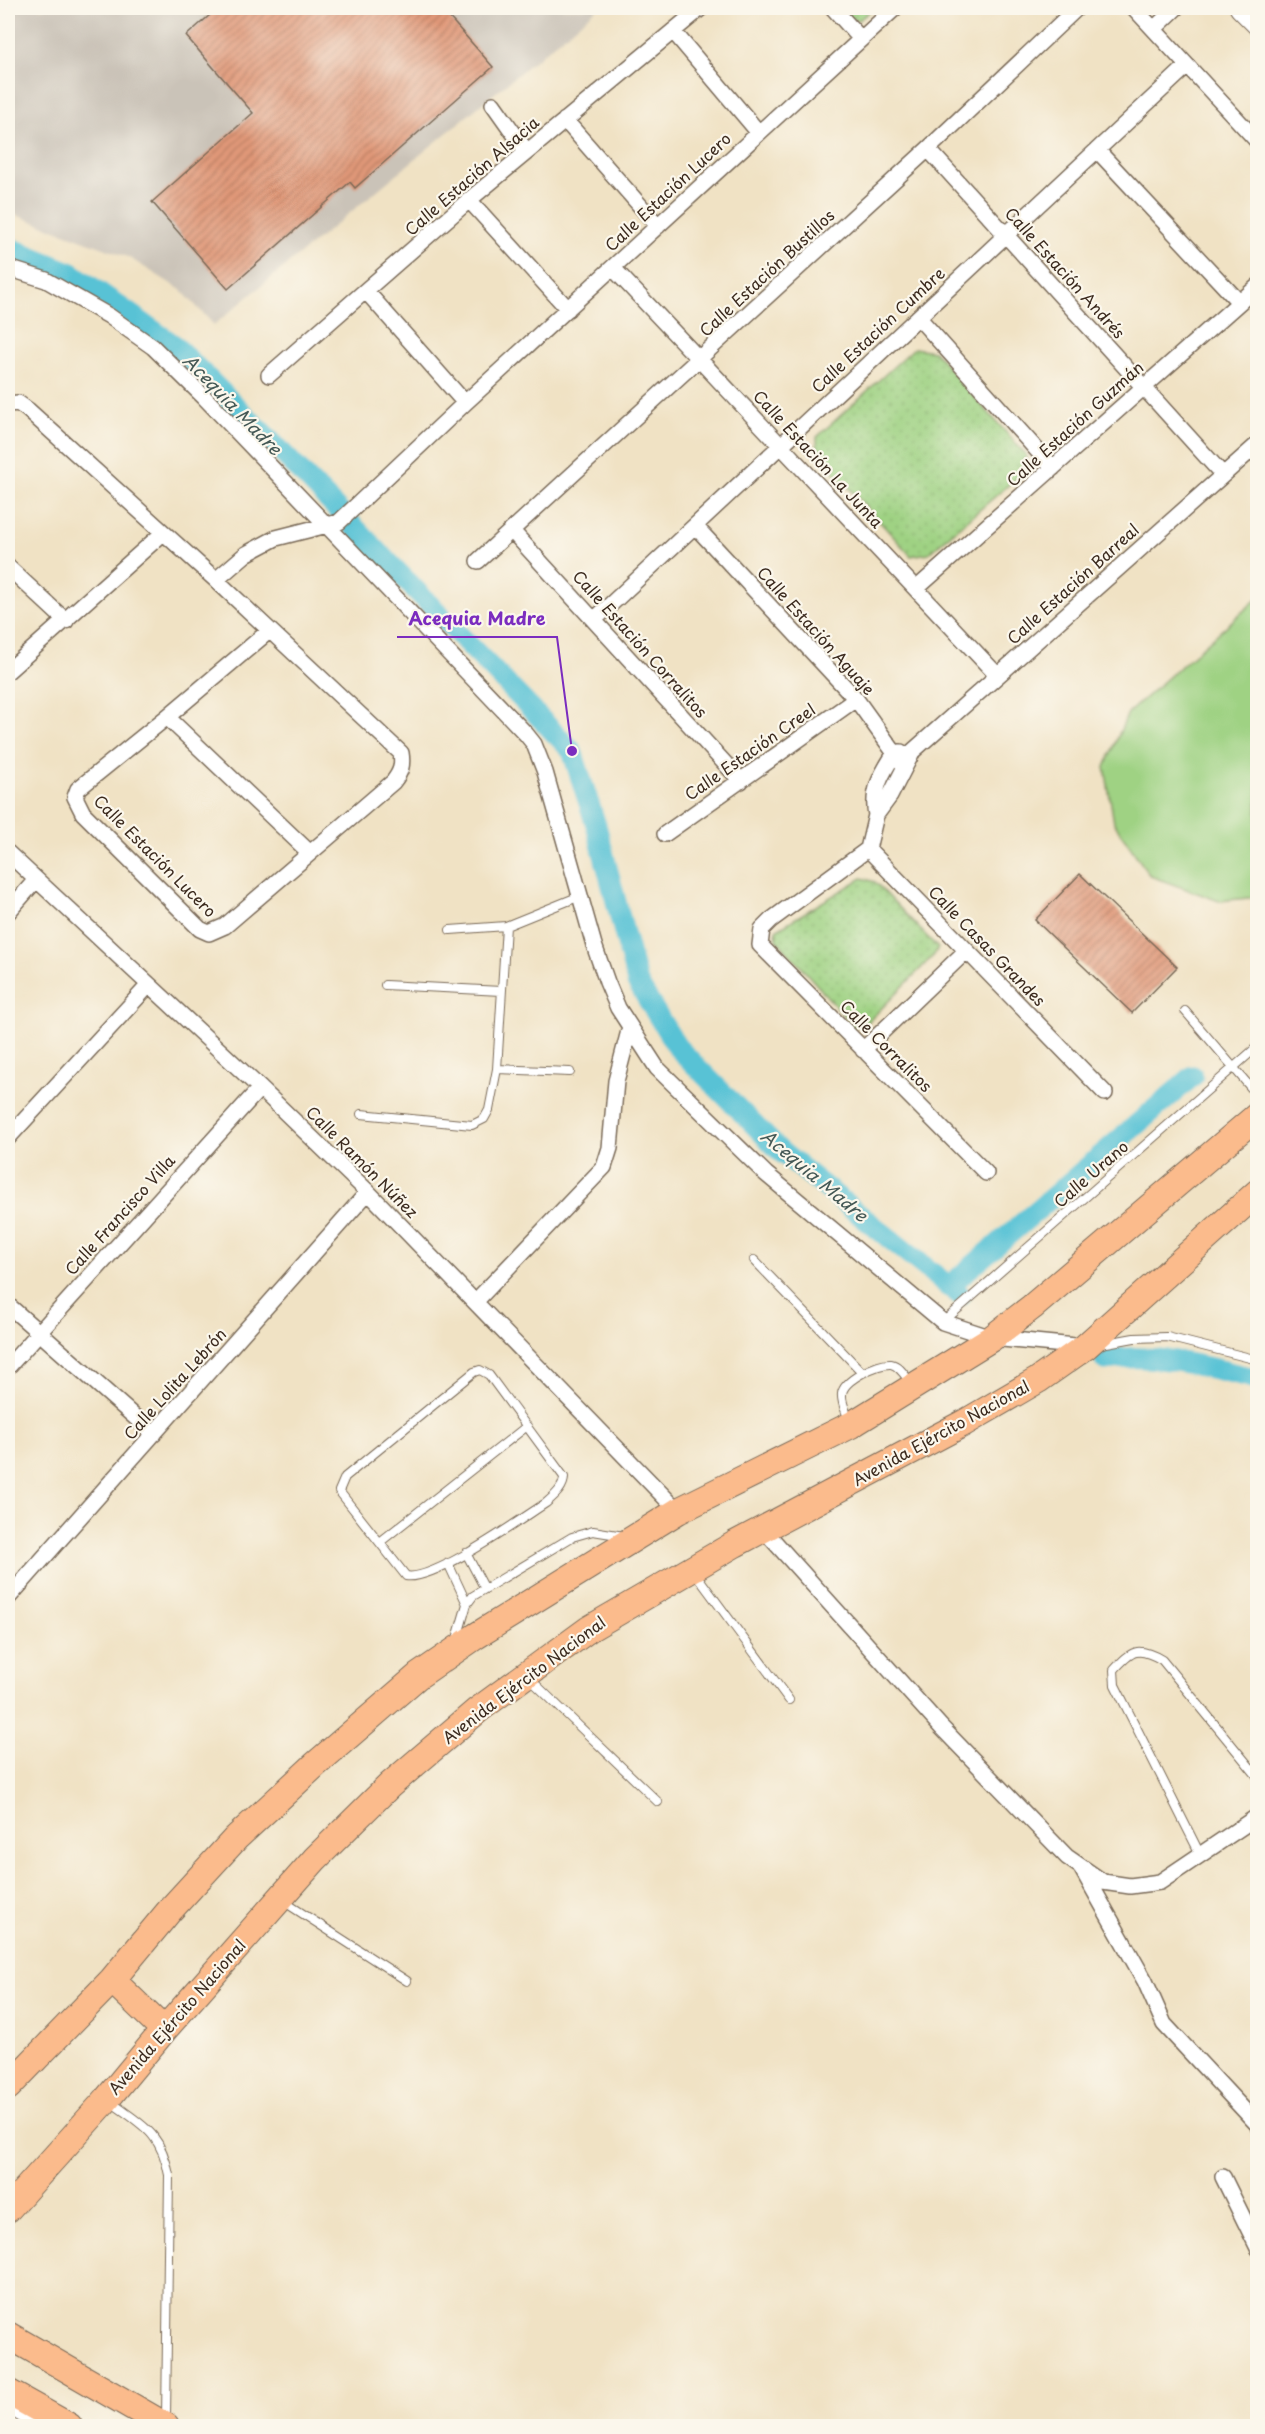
<svg xmlns="http://www.w3.org/2000/svg" width="1265" height="2434" viewBox="0 0 1265 2434" font-family="'Playpen Sans',sans-serif">
<defs>
<pattern id="park-dots" width="8" height="8" patternUnits="userSpaceOnUse" patternTransform="scale(1.5)"><rect width="8" height="8" fill="#9fd283"/><path d="M2 2h.1M6 6h.1" fill="none" stroke="#8ab471" stroke-width="1.8" stroke-linecap="round"/></pattern>
<pattern id="building-hatch" width="6" height="6" patternUnits="userSpaceOnUse" patternTransform="scale(1.5)"><rect width="6" height="6" fill="#e09878"/><path d="M-1 1l2-2M0 6l6-6M5 7l2-2" fill="none" stroke="#b77c62"/></pattern>
</defs>
<rect width="100%" height="100%" fill="#fbf7ec"/>
<filter id="ink" filterUnits="userSpaceOnUse"><feTurbulence type="fractalNoise" baseFrequency=".0167" numOctaves="2"/><feDisplacementMap in="SourceGraphic" scale="12" xChannelSelector="R" yChannelSelector="G"/><feConvolveMatrix kernelMatrix="1 2 1 2 8 2 1 2 1" color-interpolation-filters="sRGB"/></filter>
<filter id="wash" filterUnits="userSpaceOnUse"><feTurbulence type="fractalNoise" baseFrequency=".008" numOctaves="4" result="noise"/><feDisplacementMap in="SourceGraphic" scale="24" xChannelSelector="R" yChannelSelector="G"/><feGaussianBlur stdDeviation="1.35" result="paint"/><feColorMatrix in="noise" values="0 0 0 0 0 0 0 0 0 0 0 0 0 0 0 0 0 1.4 0 .05"/><feComposite in="paint" operator="in"/></filter>
<g filter="url(#wash)">
<rect width="100%" height="100%" fill="#f0e2c4"/>
<path fill="#cac3b8" d="M8,8h590l-384,317 -33,-35 -53,-33 -120,-45z"/>
<path fill="url(#park-dots)" stroke="#6d7e50" stroke-width="1.5" d="M841,8h33l-15,12 -7,-1z
M914,348l20,3 92,104 -1,16 -96,82 -18,3 -94,-103v-16z
M862,878l13,4 63,66 -4,7 -67,68 -13,4 -77,-87 -1,-10z"/>
<path fill="#9fd283" stroke="#6d7e50" stroke-width="1.5" d="M1257,599v298l-38,4 -69,-25 -36,-53 -9,-56 23,-54z"/>
<g fill="none" stroke-linecap="round" stroke-linejoin="round">
<path stroke="#59c2d5" stroke-width="21" d="M8,247l64,26 101,71 89,88 310,319 24,74 41,157 40,65 103,104 180,144
M948,1287l245,-211
M1105,1360c53,-8 100,7 153,19"/>
</g>
<g id="blocks">
<path fill="url(#building-hatch)" d="M218,8h223l52,59 -138,121 -5,-6 -122,107 -76,-87 101,-89 -67,-77z
M1080,874l97,93 -45,46 -97,-93z"/>
</g>
</g>
<g filter="url(#ink)">
<use href="#blocks" fill-opacity="0" stroke="#7a6a58" stroke-width="1.5"/>
<g fill="none" stroke-linecap="round" stroke-linejoin="round">
<defs>
<path id="service" d="M450,930l56,-4
M385,985l116,6
M1185,1011l73,85
M497,1069l73,3
M361,1114l111,11 12,-6 5,-9 8,-41 9,-143 74,-30
M754,1260l109,113
M943,1322l315,-276
M1101,1344l33,-6 33,-1 91,23
M480,1370l9,5 75,102c0,11 -10,19 -18,26 -25,16 -113,79 -140,73l-67,-85 6,-14 129,-105z
M849,1421c-2,-8 -8,-18 -7,-27 1,-14 36,-31 49,-30 8,1 15,13 20,19
M380,1542l147,-116
M466,1553l19,36
M448,1563l19,41
M695,1573l94,127
M456,1642l11,-38 6,-8 99,-59 21,-6 31,5
M529,1678l129,124
M1201,1856l-86,-171 -1,-15c18,-20 24,-24 48,-10l96,117
M283,1901l124,80
M111,2102c32,24 50,30 58,73l-3,244
M8,2410l27,16"/>
<path id="minor" d="M833,8l28,31
M1134,8l124,134
M1155,28l21,-20
M673,31l86,102
M493,104l34,48
M565,120l93,106
M928,149l295,326
M1097,150l142,152
M469,200l99,109
M8,268l38,12 63,36 44,31 51,50 322,337 8,10 11,28 49,173 13,37 11,26 39,60 109,106 177,148 49,16 93,9
M613,268l384,407
M366,291l99,112
M918,317l135,151
M269,375l200,-175 232,-192
M8,404l10,-1 10,7 188,170 185,173c2,12 0,19 -8,29l-168,144 -16,7 -9,-4 -117,-116 -8,-16 3,-8 89,-72 102,-86
M695,526l161,173 48,67
M513,532l228,249
M478,561l450,-412 149,-141
M8,567l58,54
M216,580l30,-26 30,-16 63,-16 126,-119 430,-395
M916,589l342,-303
M594,620l593,-554
M8,671l155,-138
M167,717l143,136
M876,815c-5,-24 6,-42 19,-62l6,-1
M665,834l191,-135
M868,849l8,-34 14,-19 23,-45 345,-307
M868,849l-97,71 -9,9 -2,16 226,228
M868,849l237,244
M8,853l252,235 108,104 310,319
M8,912l27,-31
M863,1050l103,-99
M8,1138l140,-152
M475,1302l129,-135 6,-19 6,-67 14,-54
M8,1305l146,129
M8,1367l252,-279
M763,1529l178,198 126,130 36,25 27,4 30,-4 98,-66
M8,1598l360,-406
M1082,1869l63,112 19,43 94,101
M1223,2177l35,71"/>
<path id="tertiary" d="M1240,8l18,18"/>
<path id="primary" d="M112,1980l52,50
M8,2087l104,-107 58,-70 66,-72 80,-74 102,-88 58,-40 202,-125 173,-86 141,-87 40,-31 226,-192
M8,2209l99,-110 57,-69 151,-171 75,-74 88,-75 111,-81 146,-85 229,-121 74,-43 47,-33 173,-155
M8,2335l158,91"/>
<path id="trunk" d="M8,2392l61,34"/>
</defs>
<use href="#service" stroke="#7a6a58" stroke-width="10"/>
<use href="#minor" stroke="#7a6a58" stroke-width="18"/>
<use href="#tertiary" stroke="#7a6a58" stroke-width="22"/>
<use href="#primary" stroke="#7a6a58" stroke-width="28"/>
<use href="#trunk" stroke="#7a6a58" stroke-width="28"/>
<use href="#service" stroke="#fff" stroke-width="8"/>
<use href="#minor" stroke="#fff" stroke-width="15"/>
<use href="#tertiary" stroke="#fff" stroke-width="20"/>
<use href="#primary" stroke="#fbbb8c" stroke-width="26"/>
<use href="#trunk" stroke="#fbbb8c" stroke-width="26"/>
</g>
</g>
<g text-anchor="middle" stroke-width="4.5" stroke-linejoin="round" paint-order="stroke">
<g font-size="16" fill="#3b2a1e" stroke="#fbf7ec">
<text transform="translate(472 176) rotate(-41)" y="6">Calle Estación Alsacia</text>
<text transform="translate(668 192) rotate(-43)" y="6">Calle Estación Lucero</text>
<text transform="translate(767 273) rotate(-43)" y="6">Calle Estación Bustillos</text>
<text transform="translate(1065 273) rotate(48)" y="6">Calle Estación Andrés</text>
<text transform="translate(878 330) rotate(-43)" y="6">Calle Estación Cumbre</text>
<text transform="translate(1075 424) rotate(-42)" y="6">Calle Estación Guzmán</text>
<text transform="translate(818 459) rotate(47)" y="6">Calle Estación La Junta</text>
<text transform="translate(1073 584) rotate(-42)" y="6">Calle Estación Barreal</text>
<text transform="translate(816 631) rotate(48)" y="6">Calle Estación Aguaje</text>
<text transform="translate(640 644) rotate(48)" y="6">Calle Estación Corralitos</text>
<text transform="translate(750 752) rotate(-35)" y="6">Calle Estación Creel</text>
<text transform="translate(155 856) rotate(45)" y="6">Calle Estación Lucero</text>
<text transform="translate(987 946) rotate(46)" y="6">Calle Casas Grandes</text>
<text transform="translate(886 1046) rotate(45)" y="6">Calle Corralitos</text>
<text transform="translate(362 1162) rotate(45)" y="6">Calle Ramón Núñez</text>
<text transform="translate(1091 1174) rotate(-41)" y="6">Calle Urano</text>
<text transform="translate(120 1215) rotate(-48)" y="6">Calle Francisco Villa</text>
<text transform="translate(175 1384) rotate(-48)" y="6">Calle Lolita Lebrón</text>
<text transform="translate(941 1433) rotate(-29)" y="6">Avenida Ejército Nacional</text>
<text transform="translate(524 1680) rotate(-37)" y="6">Avenida Ejército Nacional</text>
<text transform="translate(177 2017) rotate(-49)" y="6">Avenida Ejército Nacional</text>
</g>
<g font-size="18" font-style="italic" fill="#445855" stroke="#fbf7ec">
<text transform="translate(232 405) rotate(46)" y="6">Acequia Madre</text>
<text transform="translate(814 1176) rotate(40)" y="6">Acequia Madre</text>
</g>
</g>
<path fill="none" stroke="#7b2cbf" stroke-width="2" d="M572 751L557 637H397"/>
<circle fill="#7b2cbf" stroke="#fbf7ec" stroke-width="2" cx="572" cy="751" r="6"/>
<g font-size="18" text-anchor="middle" font-weight="bold" fill="#7b2cbf" stroke="#fbf7ec" stroke-width="4.5" stroke-linejoin="round" paint-order="stroke">
<text x="477" y="625">Acequia Madre</text>
</g>
<rect width="1265" height="2434" fill="none" stroke="#fbf7ec" stroke-width="30"/>
</svg>
